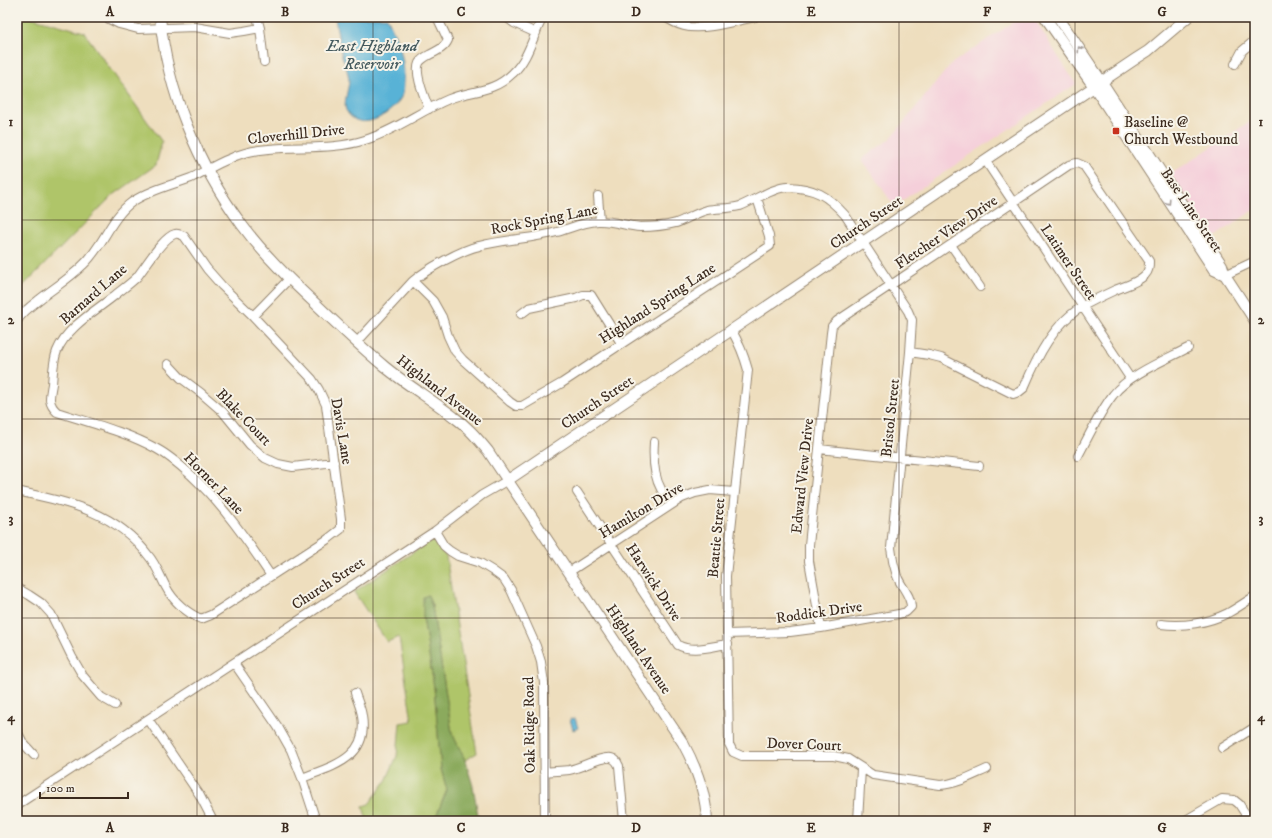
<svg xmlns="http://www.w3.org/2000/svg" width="1272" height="838" viewBox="0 0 1272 838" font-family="'IM FELL DW Pica',serif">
<rect width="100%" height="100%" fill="#f7f3e8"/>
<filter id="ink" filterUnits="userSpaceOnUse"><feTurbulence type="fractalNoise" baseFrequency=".025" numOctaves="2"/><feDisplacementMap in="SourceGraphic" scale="8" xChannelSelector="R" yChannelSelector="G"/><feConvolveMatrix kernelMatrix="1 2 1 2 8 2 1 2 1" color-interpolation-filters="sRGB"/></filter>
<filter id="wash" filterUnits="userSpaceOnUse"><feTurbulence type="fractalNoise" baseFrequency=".012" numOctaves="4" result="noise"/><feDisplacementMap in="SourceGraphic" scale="16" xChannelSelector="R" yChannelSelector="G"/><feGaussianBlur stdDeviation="0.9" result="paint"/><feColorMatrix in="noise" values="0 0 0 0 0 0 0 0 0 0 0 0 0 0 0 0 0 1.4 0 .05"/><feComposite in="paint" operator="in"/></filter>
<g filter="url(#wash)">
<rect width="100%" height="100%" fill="#eedebe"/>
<path fill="#f5cfda" d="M1021,17h12l43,67 -182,122 -32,-47 29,-21 60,-74z
M1255,118v91l-42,29 -42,-64z"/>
<path fill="#afc569" stroke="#757844" d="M17,17h13l54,15 78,110 -6,23 -44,31 -95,96z
M433,539l13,17 31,197 -12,7 -13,-27 -20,-127 -5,-11 -4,22 11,70 7,82 6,21 -13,31h-67l-4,-15 6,-2 17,-23 11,-25 3,-33 12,-2 -13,-84 -12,5 -33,-50z"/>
<path fill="#8baa5d" stroke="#636a3e" d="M428,595l4,11 20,127 13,27 8,26 6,35h-45l13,-31 -6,-21 -7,-82 -11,-70v-20z"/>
<path fill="#58b2d6" stroke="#4a6e7a" d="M335,17h52c10,22 17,36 17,61 0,5 0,10 -1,15 -7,20 -44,43 -57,17 -3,-7 3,-22 3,-30 -1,-9 -4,-16 -7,-24 -3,-12 -5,-26 -7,-39z
M575,718l3,10 -5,2 -3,-11z"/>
</g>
<g filter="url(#ink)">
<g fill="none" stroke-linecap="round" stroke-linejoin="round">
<defs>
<path id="minor" d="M105,17l14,7 19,5 57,-2 35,6 14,-2 16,-3
M257,17l3,11 4,34
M506,17l8,6 22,10
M665,17c6,4 12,7 19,9 19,5 52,-5 71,-9
M1235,64l7,-13 13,-11
M429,109c-4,-11 -15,-35 -10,-46 3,-5 8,-7 12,-9 8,-4 14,-7 17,-14l-11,-23
M985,160l145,218
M598,196l2,25
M951,245l29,42
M1225,275l30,-14
M413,281l20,20 9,16 6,19 7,15 8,9 47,42 6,4h6l40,-23 208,-137 -1,-10 -12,-38
M521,314l8,-6 47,-10 7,-3h8l30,48
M253,316l36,-37
M17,321c5,-9 15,-16 23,-22 14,-11 30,-21 43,-34 20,-18 27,-47 49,-63 18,-12 40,-17 59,-24 13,-6 25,-14 38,-19 12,-6 27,-9 40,-10 32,-3 65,1 96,-9 30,-9 55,-29 84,-41 23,-9 44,-6 64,-26 16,-15 20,-38 30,-56
M731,329c8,14 13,26 17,41l-22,206 3,168 4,8 9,4h92l14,3 25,16 67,10c17,-1 31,-9 47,-16
M357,342l56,-61c14,-12 48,-31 66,-35 26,-7 53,-7 78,-14 14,-4 26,-10 41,-11 14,-1 28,5 42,6 11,0 25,-1 36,-4 11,-4 20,-10 31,-13 11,-2 22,-1 33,-4 13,-5 34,-19 48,-19 27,1 39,8 57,28l63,96 4,9 -2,32 -19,196c1,10 3,19 6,28 4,11 14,19 14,31l-5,5 -7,2 -78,14 -31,4 -63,2
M168,364l13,14 20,15 22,19 27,33 15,13 13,6 15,3 41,-5
M654,442c-1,15 -1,33 7,47 3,5 7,10 11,15
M819,449l160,17
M1078,456c10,-18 22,-45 35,-61 15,-20 52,-35 75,-47
M17,491c50,11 98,20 131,64 8,9 12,21 18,32 7,14 21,26 35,32l10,-4 117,-76 13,-10v-10l-15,-114 -7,-15 -7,-11 -59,-63 -31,-30 -15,-17 -23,-33c-3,-1 -6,-3 -9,-2 -12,3 -30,33 -38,43 -7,7 -16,13 -23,19 -20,16 -47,31 -57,55 -4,10 -4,22 -5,33 -2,12 -5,19 5,28 34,11 69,20 100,37 13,7 24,17 34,26 32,30 56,65 80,101
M577,492l101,153c14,8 34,1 50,-1
M435,531l9,15 6,5 8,5 22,7 13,8 11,8 7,11 25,56 5,16 3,21 1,138
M569,572l113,-74 13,-5 15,-3 24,2
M17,588l12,7 12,8 10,11 21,43 11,19 18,21 14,8
M1161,624c22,3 47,-1 67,-11 9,-5 18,-11 27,-17
M821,628l-12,-67v-16l22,-212 1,-7 5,-5 54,-36 178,-120 8,-2 7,3 65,95c0,6 0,10 -4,14 -8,8 -20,11 -30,15 -11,5 -21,10 -30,15 -31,17 -48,52 -61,83l-5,4 -6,2 -72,-36 -12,-3 -19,-3
M234,663l44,64 13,23 11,28 14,43
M148,719l51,75 14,27
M17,731l6,12 11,12
M1222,748l33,-21
M544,772c8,-1 17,-1 25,-2 12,-2 32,-14 42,-12 5,1 6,4 8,8l5,55
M302,778c31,-12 67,-20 60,-62 -1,-8 -5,-16 -7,-23
M17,805l418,-274 47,-36 26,-15
M858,821l3,-52
M1184,821l38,-22 12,1 5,4 11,17"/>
<path id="major" d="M160,17c7,74 38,148 82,208 22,30 49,56 76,81 22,21 44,42 67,61 22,18 46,32 69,50 13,9 23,21 34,34l195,292c13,24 23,50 24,78
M1045,17l49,70 120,183 11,5
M1058,17l44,65 120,183 3,10 30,46
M508,480l629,-422 11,-7 40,-34"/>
</defs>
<use href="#minor" stroke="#94846e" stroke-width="10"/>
<use href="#major" stroke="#94846e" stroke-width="12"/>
<use href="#minor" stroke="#fff" stroke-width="8"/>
<use href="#major" stroke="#fff" stroke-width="10"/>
</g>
<defs><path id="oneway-chevron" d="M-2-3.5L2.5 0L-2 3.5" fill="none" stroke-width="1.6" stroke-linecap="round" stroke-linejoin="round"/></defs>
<g stroke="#a79f9a">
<use href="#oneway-chevron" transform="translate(1080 49) rotate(-124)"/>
<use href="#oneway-chevron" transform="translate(1168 202) rotate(56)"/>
</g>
</g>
<path fill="none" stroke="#3b2a1e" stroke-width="1" stroke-opacity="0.55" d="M197,17v804M373,17v804M548,17v804M724,17v804M899,17v804M1075,17v804M17,220h1238M17,419h1238M17,618h1238"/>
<rect fill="#c8321e" stroke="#f7f3e8" stroke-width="1.5" x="1112" y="127" width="8" height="8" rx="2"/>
<g text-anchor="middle" stroke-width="4" stroke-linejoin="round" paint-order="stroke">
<g font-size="15" fill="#3b2a1e" stroke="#f7f3e8" text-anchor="start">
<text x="1124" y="127">Baseline @<tspan x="1124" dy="17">Church Westbound</tspan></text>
</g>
<g font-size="15" fill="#3b2a1e" stroke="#f7f3e8">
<text transform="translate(296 134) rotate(-6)" y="5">Cloverhill Drive</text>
<text transform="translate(1192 210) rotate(56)" y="5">Base Line Street</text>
<text transform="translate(544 219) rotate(-11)" y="5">Rock Spring Lane</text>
<text transform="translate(866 222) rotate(-34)" y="5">Church Street</text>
<text transform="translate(946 232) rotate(-34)" y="5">Fletcher View Drive</text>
<text transform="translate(1069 262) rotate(56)" y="5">Latimer Street</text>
<text transform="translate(93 294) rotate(-41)" y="5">Barnard Lane</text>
<text transform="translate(657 303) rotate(-33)" y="5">Highland Spring Lane</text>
<text transform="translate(440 390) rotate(38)" y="5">Highland Avenue</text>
<text transform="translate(597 402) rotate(-34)" y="5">Church Street</text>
<text transform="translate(244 417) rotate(46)" y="5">Blake Court</text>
<text transform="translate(890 418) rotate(-84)" y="5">Bristol Street</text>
<text transform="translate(342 431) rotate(80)" y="5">Davis Lane</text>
<text transform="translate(802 476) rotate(-84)" y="5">Edward View Drive</text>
<text transform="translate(214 483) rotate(46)" y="5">Horner Lane</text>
<text transform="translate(641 510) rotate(-31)" y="5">Hamilton Drive</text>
<text transform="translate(716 538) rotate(-85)" y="5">Beattie Street</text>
<text transform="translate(654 582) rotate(57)" y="5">Harwick Drive</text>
<text transform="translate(328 583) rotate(-33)" y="5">Church Street</text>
<text transform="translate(819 612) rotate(-8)" y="5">Roddick Drive</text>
<text transform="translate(639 649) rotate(56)" y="5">Highland Avenue</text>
<text transform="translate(529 725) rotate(-91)" y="5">Oak Ridge Road</text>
<text transform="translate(804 744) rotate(2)" y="5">Dover Court</text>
</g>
<g font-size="16" font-style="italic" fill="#455a5e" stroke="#f7f3e8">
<text x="372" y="51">East Highland<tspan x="372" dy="18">Reservoir</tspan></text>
</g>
</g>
<rect width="1272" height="838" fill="none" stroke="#f7f3e8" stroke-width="44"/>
<path d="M40 792v6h88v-6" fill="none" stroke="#3b2a1e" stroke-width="2"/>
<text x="46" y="792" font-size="12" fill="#3b2a1e" stroke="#f7f3e8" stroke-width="3" paint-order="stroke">100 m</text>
<rect x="22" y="22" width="1228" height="794" fill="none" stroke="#3b2a1e" stroke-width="1.5"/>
<g font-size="13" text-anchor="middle" font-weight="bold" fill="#3b2a1e">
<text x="110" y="16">A</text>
<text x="285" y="16">B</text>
<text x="461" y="16">C</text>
<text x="636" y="16">D</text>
<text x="811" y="16">E</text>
<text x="987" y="16">F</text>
<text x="1162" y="16">G</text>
<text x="11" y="126">1</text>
<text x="1261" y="126">1</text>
<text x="11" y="324">2</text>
<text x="1261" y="324">2</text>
<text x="11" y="523">3</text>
<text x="1261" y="523">3</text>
<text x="11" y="721">4</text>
<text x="1261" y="721">4</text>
<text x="110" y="832">A</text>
<text x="285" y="832">B</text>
<text x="461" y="832">C</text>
<text x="636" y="832">D</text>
<text x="811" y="832">E</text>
<text x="987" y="832">F</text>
<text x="1162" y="832">G</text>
</g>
</svg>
